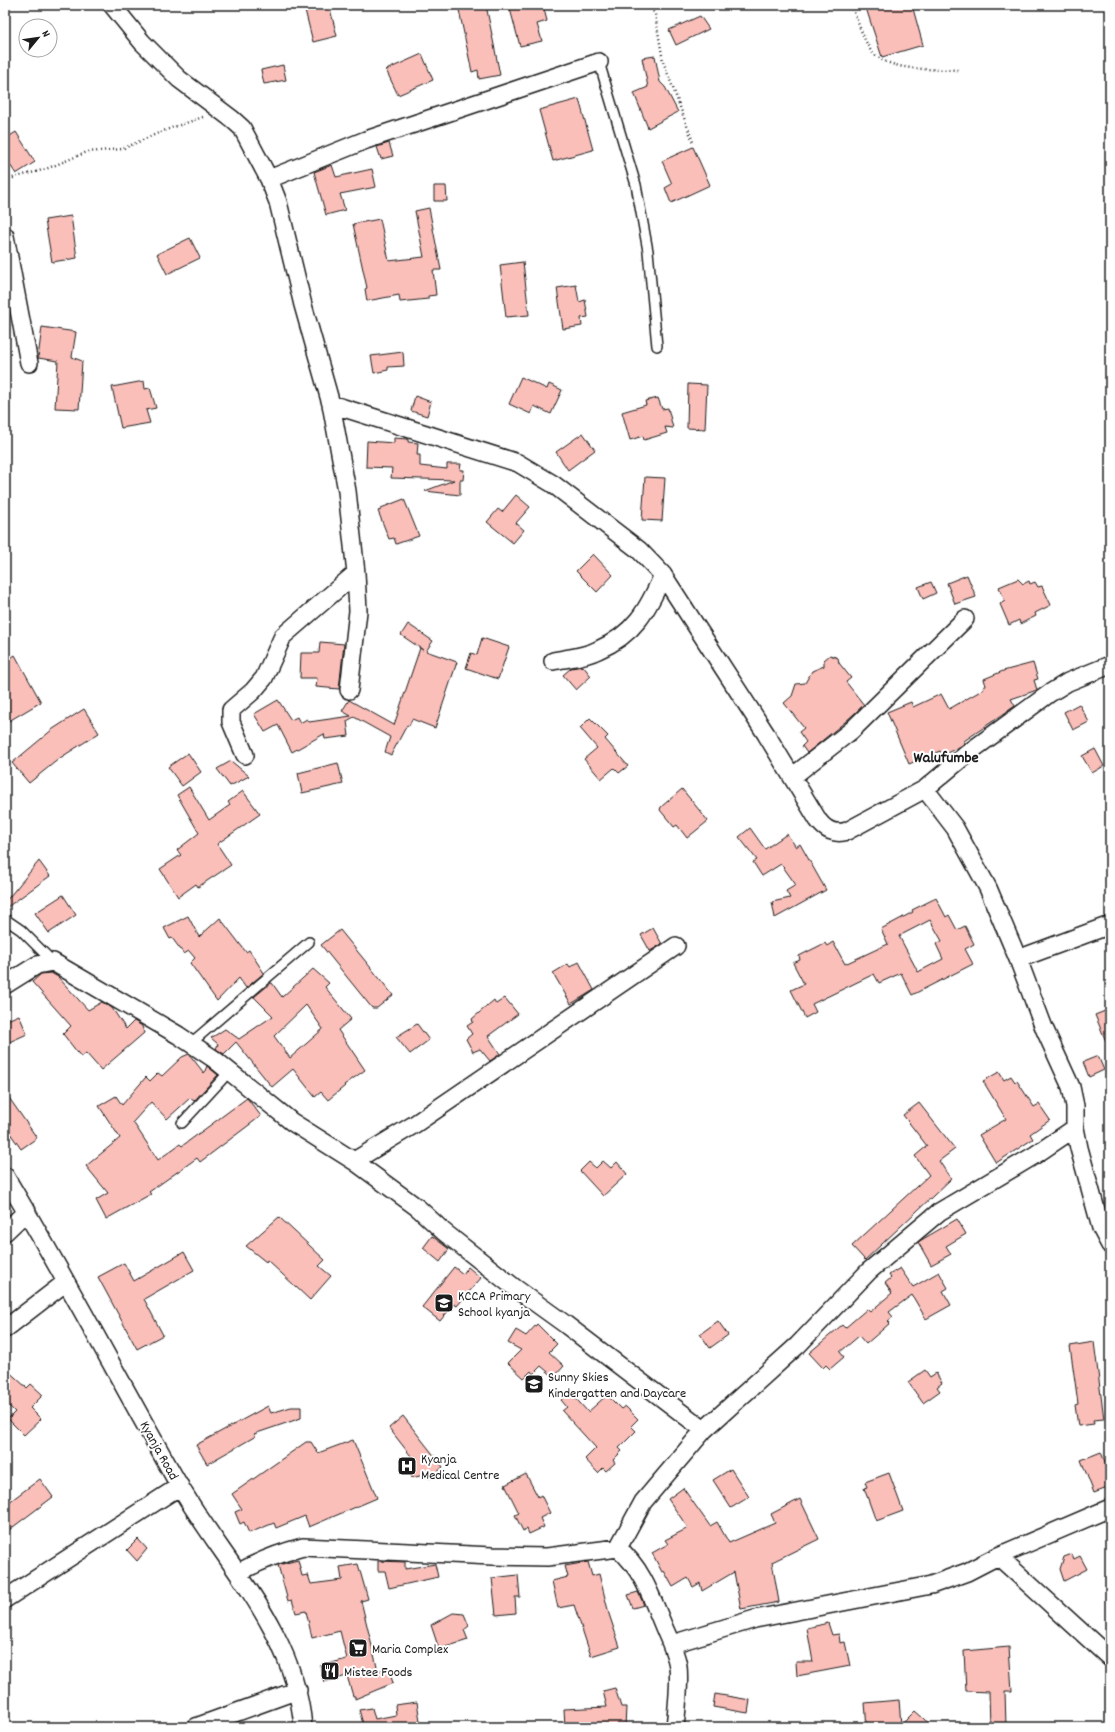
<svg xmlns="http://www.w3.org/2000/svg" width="1115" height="1732" viewBox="0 0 1115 1732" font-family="Dekko,sans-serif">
<rect width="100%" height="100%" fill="#fff"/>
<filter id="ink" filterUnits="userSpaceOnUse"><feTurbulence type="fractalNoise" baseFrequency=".025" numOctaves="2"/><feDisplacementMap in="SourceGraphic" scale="8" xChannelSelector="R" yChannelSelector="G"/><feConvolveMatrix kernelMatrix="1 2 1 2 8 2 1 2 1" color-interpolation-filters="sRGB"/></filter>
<g filter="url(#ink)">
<path fill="#fbbfba" stroke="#1c1c1c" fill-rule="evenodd" d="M324,5h5l8,31 -24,6 -8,-32z
M458,5h28l14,70 -21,4 -1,-9 -6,2z
M509,5h34l4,16 -10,3 5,17 -22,5z
M865,5h47l11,40 -41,12z
M700,16l9,13 -33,16 -7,-15z
M422,54l11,26 -35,15 -12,-25z
M655,56l5,26 5,5 13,25 -30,16 -14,-35 14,-6 -6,-29z
M283,65l3,15 -22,4 -3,-14z
M579,99l14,51 -40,11 -14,-51z
M16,132l19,30 -19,12 -11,-17v-18z
M389,143l4,13 -12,3 -4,-12z
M693,147l17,38 -39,18 -6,-15 7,-4 -10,-23z
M332,165l4,12 36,-8 4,18 -36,7 5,16 -19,5 -12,-43z
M434,186h12l1,15h-13z
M429,208l12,62h-8l3,25 -8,1v3l-28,3 -1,-7 -32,6 -2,-12 2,-1 -14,-64 27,-5 9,42 35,-4 -9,-46z
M71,216l6,42 -25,4 -7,-42z
M190,238l10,20 -33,16 -10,-20z
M523,262l6,53 -23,2 -6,-52z
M576,285l3,17 6,-2 3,17 -7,1 1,8 -19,3 -6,-41z
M42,327l34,5 -4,25 10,4 -3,48 -24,-1 3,-47 -20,-3z
M403,352l1,14 -16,1v3l-14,3 -3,-17z
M521,377l26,12 2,-5 13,6 -11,24 -17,-8 -3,8 -22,-10z
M144,381l1,8 5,-1 6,20 -10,2 4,13 -29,5 -9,-41z
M688,384l19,1 -2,44 -18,-1z
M415,396l16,6 -4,14 -16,-5z
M658,398l4,11 6,-1 5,20 -8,-1 2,6 -23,7 -1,-4 -13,4 -8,-28 24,-7 -1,-4z
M583,433l12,17 -27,20 -12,-18z
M394,438l14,1v3l10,1 -1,12h3v11l27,3v-5h14l-1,6h4l-1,10h-3v15l-35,-4 29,-11 -63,-2 1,-10 -26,-1 1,-26 27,2z
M645,477l20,1 -3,43 -20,-1z
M516,495l14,12 -14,16 8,7 -11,13 -26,-21 11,-13 4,3z
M404,499l15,37 -23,8 -2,-6 -5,1 -11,-28 3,-1v-2z
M593,554l20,21 -16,17 -21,-21z
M967,575l9,22 -21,7 -8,-21z
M1018,579l5,5 6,-3 1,3 5,-2 3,5 4,-1 9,19 -16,8 1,3 -16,8 -1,-4 -10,5 -9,-21 5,-3 -6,-14z
M931,582l5,11 -13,6 -5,-12z
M408,624l25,17 -7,10 31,11 -22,66 -23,-9 -3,7 -2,-1 -16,30 -6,-3 5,-15 -36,-20 -7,4 2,15 -24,3 -1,-5 -32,18 -14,-27 -13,7 -11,-18 24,-14 13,20 6,-3 3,6 7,-4 2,3 42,-6 -9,-5 7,-11 45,25 26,-77 3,2 -22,-15z
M482,638l27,9 -11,32 -32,-11 5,-15 6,2z
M320,642l24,2 -5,45 -23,-2 1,-9h-17l1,-25h18z
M15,655l26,47 -32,19 -4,-8v-51z
M830,655l8,3 1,5 12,15 -5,4 18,23 -19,17 -38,31 -5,-7 4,-4 -7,-10 5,-4 -20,-25 8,-7 4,-12 9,-1 7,-12 12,-5v-6z
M1033,663l5,16 -4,1 3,10 -26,9 4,7 -51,35 1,2 -6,4 -16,8 -3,-4 -31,13 -22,-52 24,-10 2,5 28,-13 8,15 35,-20 -1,-2 3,-1 -2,-7 19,-8z
M583,666l8,10 -15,14 -13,-15 8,-7z
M1079,704l10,18 -16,8 -9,-18z
M84,709l15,24 -39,25 -31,25 -17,-20 41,-34z
M590,718l18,18 -3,3 23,27 -9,7 -5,-5 -13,11 -17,-20 13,-11 -17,-20z
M1095,749l9,17 -12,7 -10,-17z
M188,753l13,19 -19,14 -14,-19z
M231,761l18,15 -19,10 -13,-17z
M338,763l5,21 -41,9 -4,-20z
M189,787l20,33 21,-15 -2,-3 15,-11 17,23 -43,30 14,21 -33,22 -2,-3 -18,13 -18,-28 21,-14 -4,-5 22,-17 -22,-38z
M682,789l26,32 -21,17 -10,-13 -3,2 -14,-17 1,-3z
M750,828l15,21 22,-15 9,13 4,-3 26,46 -51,28 -3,-16 18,-4 -4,-7 10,-6 -15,-21 -19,12 -9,-14 4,-2 -18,-23z
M39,861l11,15 -44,32 -1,-6z
M63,895l13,20 -27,18 -14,-20z
M936,898l10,19 3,-2 8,15 8,-4 9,18 -9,5 8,15 -61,31 -11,-22 -22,10 -5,-9 -62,30 4,8 -11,6 -14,-28 13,-6 -11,-21 7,-3 -1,-4 26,-13 2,3 6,-4 12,22 43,-20 -7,-15 32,-17 -1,-2zM930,920l12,21 -6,3 7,15 -25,13 -19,-36z
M188,916l11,21 21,-19 26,34 3,-2 15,23 -18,15 -7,-10 -22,23 -27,-38 5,-5 -6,-7 -5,3 -12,-16 -2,1 -6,-11z
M653,928l9,16 -12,7 -9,-16z
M340,930l53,65 -16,13h-5l-51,-63z
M579,962l15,28 -23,14 -18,-31 15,-9 2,3z
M313,969l16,14 -4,4 26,32 -13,11 27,40 -21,15 1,1 -17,14 -7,-8 -6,5 -22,-28 -21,18 -36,-45 -12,12 -8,-5 2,-5 -7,-6 14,-9 14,10 34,-23 -19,-19 17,-14h1l10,14zM306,1005l17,24 -33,29 -16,-22z
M51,973l7,4 30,33 14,-8 10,6 14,21 8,-8 8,5 2,7 -43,37 -15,-17 -5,4 -18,-23 8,-8 -39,-44 9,-8z
M505,998l13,16 -30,22 12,18 -10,7 -10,-12 -7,3 -7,-13 6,-5 -5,-8 6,-4 -1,-3 22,-19 2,4z
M1110,1009v42l-15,-36z
M19,1015l8,19 -22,10v-23z
M417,1024l12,16 -19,14 -14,-17z
M189,1054l15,19 3,-7 11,9 -24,26 -4,-3 -23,21 -16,-17 -18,20 25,38 22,-16 2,2 65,-48 14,18 -61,46 -3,-4 -48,34 2,2 -45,25 -10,-19 12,-7 -22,-27 34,-28 -21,-32 17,-10 6,9 24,-28 4,4 8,-8 4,3 20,-19z
M1098,1056l6,14 -15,7 -6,-15z
M999,1072l5,8 7,-4 4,6 2,-1 17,26 5,-3 11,16 -20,14 3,5 -37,24 -17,-28 27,-16 -23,-38z
M5,1092l32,46 -16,11 -16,-23z
M919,1103l36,46 -16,12 12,18 -86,81 -13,-14 77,-71 -14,-19 12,-10 -24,-31z
M603,1161l8,7 6,-6 10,12 -24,22 -23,-25 9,-9 7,6z
M279,1217l46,43 -6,6 12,10 -21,24 -43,-40 -1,2 -20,-16z
M957,1219l9,15 -20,12 5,8 -20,11 -13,-23z
M432,1236l17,13 -9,13 -17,-14z
M184,1252l10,18 -50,29 19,36 -26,14 -39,-72 26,-14 10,18z
M454,1267l9,7 5,-7 13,11 -24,28 -3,-2 -14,17 -18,-14z
M900,1268l13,19 26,-15 9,16 -5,3 8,14 -25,14 -14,-24 -23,17 4,5 -5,4 2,2 -24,21 -7,-8 -19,16 4,5 -14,12 -4,-4 -3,3 -14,-15 33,-28 3,3 22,-19 3,3 22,-19 -7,-10 6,-5 -2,-3z
M718,1321l10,14 -18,13 -10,-14z
M537,1324l20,20 -8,8 15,14 -10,11 -13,-11 -8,8 -2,-3 -7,7 -16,-15 13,-13 -13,-7 8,-13 10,6z
M1094,1342l10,77 -11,1 1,4 -16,2 -3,-21 3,-1 -1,-8 -7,-50z
M5,1368l22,20 4,-4 12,11 -13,13 11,11 -17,16 -16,-16 7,-7 -10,-10z
M925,1370l5,7 6,-4 6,10 -5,4 3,4 -17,12 -15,-21z
M570,1392l18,20 19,-17 14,14 4,-3 13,13 -7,7 5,5 -17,17 3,3 -9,9 2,3 -9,8 -3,-3 -5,5 -13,-14 11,-11 -34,-37 5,-4 -6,-7z
M268,1406l3,7 20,-6h10v11l-47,16 2,2 -49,28 -11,-19z
M403,1416l40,51 -14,12 -2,-5 -15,4 -5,-14 7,-4 -25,-32z
M353,1440l24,58 -68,29 -4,-11 -29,12 -2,-5 -25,10 -5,-11 -4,2 -5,-12 7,-3 -10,-15 74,-52h5l7,11z
M1101,1452l9,24v11l-16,6 -13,-33z
M731,1469l18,28 -18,11 -18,-28z
M889,1473l14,38 -27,10 -12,-33 3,-1 -2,-5z
M526,1474l12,23 3,-2 9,18 -10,5 4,9 -15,7 -2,-5 -4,2 -8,-16 4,-2 -14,-28z
M40,1479l13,18 -48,36v-28z
M683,1488l27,38 7,-4 12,21 46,-20 -4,-9 29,-15 19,40 -47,23 7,40 -38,7 -7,-37 -32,19 -2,-8 -7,4 -5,-9 -15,9 -9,-16 -2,1 -10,-19 16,-9 -3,-4 23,-12 -20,-29z
M138,1539l9,10 -10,12 -10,-11z
M1072,1554l2,5 6,-3 7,13 -23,12 -4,-12 4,-12z
M298,1560l4,16 6,-1 3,9 31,-4 -2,-13 18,-3 10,35 -7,2 17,70 10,-4 5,16 -38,16v-3h-2l-6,-20 -23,6 -4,-16 27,-7 -7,-28 -28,7 -6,-27 -10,2 -4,-13 -4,1 -10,-36z
M378,1561l27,1v7l30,-5 3,13 -49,11 -4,-17h-7z
M588,1562l4,14 7,-2 10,40 11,33 -29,9 -17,-51 -16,3 -6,-27 16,-4 -3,-11z
M518,1575l2,22h-5l1,16 -20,2 -4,-37z
M638,1592l6,13 -11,3 -5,-13z
M453,1613l11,1 5,12 -5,4 4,10 -29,9 -8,-24z
M828,1623l4,12 7,-1 1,9 5,-1 5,24 -53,10 -1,-14h17l-6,-34z
M1009,1647l3,44h-7l1,36h-16l-1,-35 -23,-1 -2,-40z
M615,1688l6,19h5l-1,20h-60l-1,-18 43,-2 -4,-16z
M715,1694l35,6 -2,13 -35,-6z
M899,1700l2,25 14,-14 18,16h-66l-2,-24z
M417,1702l4,25h-57l-5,-17 13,-2 3,11 21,-4 -1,-10z"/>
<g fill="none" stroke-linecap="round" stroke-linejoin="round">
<defs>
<path id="service" d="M599,62l37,123 12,66 9,95
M5,919l16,11 32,32
M191,1043l118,-101
M182,1123l48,-52"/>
<path id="minor" d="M112,5l30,37 37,37 53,40 10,9 27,51 9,23 25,103 28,99 16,87 9,82 2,38 -9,79
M269,179l97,-39 233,-78
M5,236l24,127
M331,404l187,59 35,21 86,66 24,25 103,159 52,86c7,10 17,15 29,11l78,-42 30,39 33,60 30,71 26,69 27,59 4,19v22l4,20 22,80 9,17
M553,661c15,-3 32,-4 45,-11 37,-16 50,-41 65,-75
M245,755l-14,-33v-12l22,-19 11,-13 19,-42 73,-63
M792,777l60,-47 113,-111
M925,789l43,-36 82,-60 18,-11 42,-17
M1018,959l92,-34
M5,985l32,-20 16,-3 125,73 36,24 78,63 62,39 64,47 26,24 71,56 50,36 139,106
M354,1161l61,-37 261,-178
M5,1176c61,101 115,206 174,309 46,79 116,146 124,242
M5,1232l22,-21
M5,1329l61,-47
M618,1548l25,-46 61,-72 94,-85 71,-74 70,-59 96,-57 40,-27
M998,1556l112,102
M238,1573c21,-12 42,-20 65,-26l189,9 55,1 71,-9c26,22 35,54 48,84 5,11 10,22 12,34 2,20 -1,41 -3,61
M5,1599l175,-113
M672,1644l83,-25 176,-34 36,-13 31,-16 112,-48
M196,1727l102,-37"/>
</defs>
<use href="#service" stroke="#1c1c1c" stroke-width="12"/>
<use href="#minor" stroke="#1c1c1c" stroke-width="20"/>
<path stroke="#1c1c1c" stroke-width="2.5" stroke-dasharray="1 3" stroke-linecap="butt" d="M648,5l7,9 8,47 30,81
M851,5c5,11 14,40 22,48 18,19 62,16 86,17
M5,180l41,-11 41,-17 35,-3 41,-18 40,-14"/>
<use href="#service" stroke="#fff" stroke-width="9"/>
<use href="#minor" stroke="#fff" stroke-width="17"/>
</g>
</g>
<defs>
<symbol id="school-square" viewBox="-11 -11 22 22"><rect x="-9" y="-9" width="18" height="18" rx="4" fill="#1c1c1c" stroke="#fff"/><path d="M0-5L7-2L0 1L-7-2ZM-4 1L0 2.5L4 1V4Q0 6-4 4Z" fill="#fff"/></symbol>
<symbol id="hospital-square" viewBox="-11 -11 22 22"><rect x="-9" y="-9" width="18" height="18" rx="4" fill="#1c1c1c" stroke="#fff"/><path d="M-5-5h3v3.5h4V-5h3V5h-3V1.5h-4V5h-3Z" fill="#fff"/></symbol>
<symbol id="supermarket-square" viewBox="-11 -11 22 22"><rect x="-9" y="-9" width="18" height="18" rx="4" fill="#1c1c1c" stroke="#fff"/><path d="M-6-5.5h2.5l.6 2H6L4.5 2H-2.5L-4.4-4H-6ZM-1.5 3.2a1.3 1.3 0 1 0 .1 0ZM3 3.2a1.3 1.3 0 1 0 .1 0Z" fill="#fff"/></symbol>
<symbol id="restaurant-square" viewBox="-11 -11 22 22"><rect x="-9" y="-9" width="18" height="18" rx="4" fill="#1c1c1c" stroke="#fff"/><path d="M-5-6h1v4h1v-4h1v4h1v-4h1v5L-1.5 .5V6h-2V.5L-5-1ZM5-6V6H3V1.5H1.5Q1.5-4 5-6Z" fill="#fff"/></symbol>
</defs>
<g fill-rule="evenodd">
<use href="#school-square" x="433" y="1292" width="22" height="22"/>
<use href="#school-square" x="523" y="1373" width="22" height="22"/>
<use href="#hospital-square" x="396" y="1455" width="22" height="22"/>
<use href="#supermarket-square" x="347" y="1637" width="22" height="22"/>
<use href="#restaurant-square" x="319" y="1660" width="22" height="22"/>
</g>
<g text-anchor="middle" stroke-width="4" stroke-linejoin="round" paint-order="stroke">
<g font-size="14" fill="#1c1c1c" stroke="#fff" text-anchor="start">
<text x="458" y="1300">KCCA Primary<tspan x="458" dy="16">School kyanja</tspan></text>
<text x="548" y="1381">Sunny Skies<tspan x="548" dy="16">Kindergatten and Daycare</tspan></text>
<text x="421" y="1463">Kyanja<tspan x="421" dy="16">Medical Centre</tspan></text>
<text x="372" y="1653">Maria Complex</text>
<text x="344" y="1676">Mistee Foods</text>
</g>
<g font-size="14" fill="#1c1c1c" stroke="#fff">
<text transform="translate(160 1450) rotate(61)" y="5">Kyanja Road</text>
</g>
<g font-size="16" font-weight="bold" fill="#1c1c1c" stroke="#fff">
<text x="946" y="762">Walufumbe</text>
</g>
</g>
<rect width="1115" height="1732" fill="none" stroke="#fff" stroke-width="20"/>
<rect x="10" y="10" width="1095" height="1712" fill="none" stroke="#1c1c1c" stroke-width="1.5" filter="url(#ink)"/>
<g transform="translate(38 38) rotate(61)"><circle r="19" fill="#ffffff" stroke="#a4a4a4"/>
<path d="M0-3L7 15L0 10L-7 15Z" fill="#1c1c1c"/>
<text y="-6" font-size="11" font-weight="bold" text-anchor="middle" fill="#1c1c1c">N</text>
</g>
</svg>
